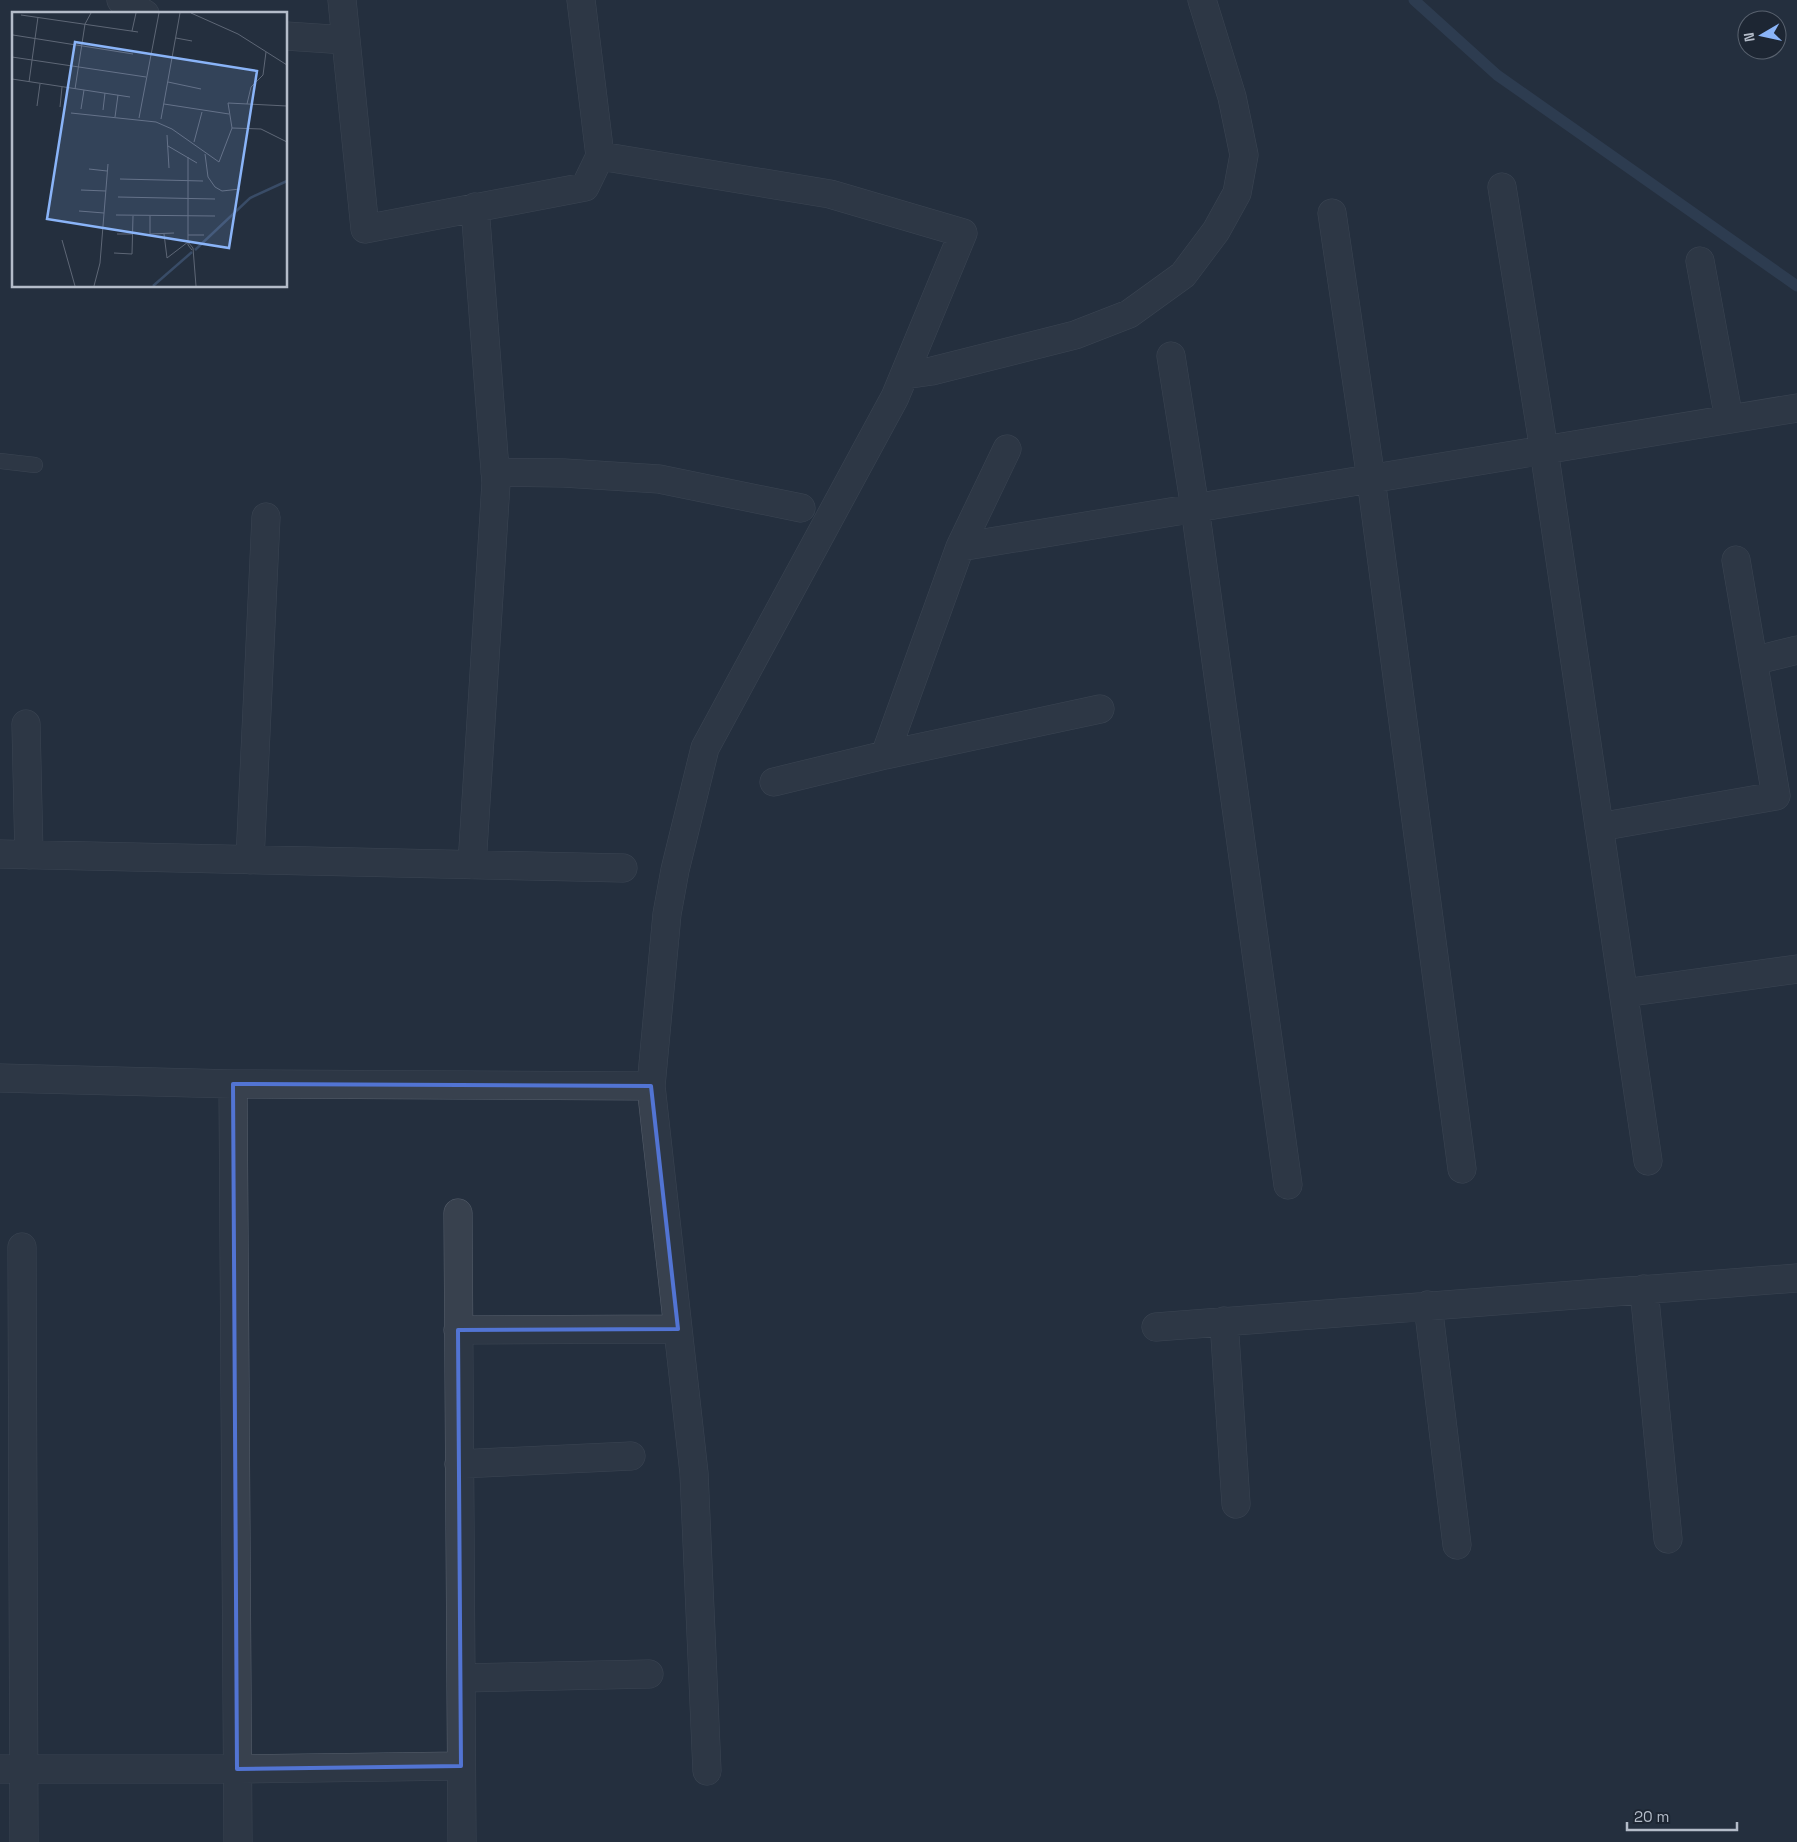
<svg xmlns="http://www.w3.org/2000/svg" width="1797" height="1842" viewBox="0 0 1797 1842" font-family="'Space Grotesk',sans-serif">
<rect width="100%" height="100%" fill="#242f3e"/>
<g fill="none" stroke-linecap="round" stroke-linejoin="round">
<path stroke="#394c67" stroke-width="11" d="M1414,0l83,75 300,211"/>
<defs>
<path id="lane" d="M0,461l35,4"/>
<path id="street" d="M121,0l24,14
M342,0l23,229 220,-42 15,-31 -19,-156
M286,36l60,4
M600,156l230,38 133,39 -68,164 -190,351 -30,122 -8,44 -16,172 43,387 13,298
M1502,187l42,263 104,711
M1332,213l39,266 91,690
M1700,261l29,158
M1171,356l24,152 93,677
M904,375l28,-4 143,-36 54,-21 54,-39 33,-44 21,-38 7,-38 -12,-58 -30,-97
M495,472l69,1 95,6 142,29
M960,547l837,-139
M1753,661l44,-11
M26,724l3,131
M885,755l75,-208 47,-98
M774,782l111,-27 215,-46
M1599,827l177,-31 -40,-236
M0,854l623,14
M250,860l16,-343
M472,865l24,-382 -21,-276
M1624,993l173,-24
M0,1078l233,6 418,2
M233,1084l5,758
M458,1213l4,629
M22,1247l2,595
M1644,1289l24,250
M1428,1305l29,240
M1224,1321l12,183
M1156,1327l641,-49
M458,1330l220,-1
M459,1464l172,-8
M461,1678l188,-4
M0,1769h237l224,-3"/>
</defs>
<use href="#lane" stroke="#565f6c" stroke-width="16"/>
<use href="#street" stroke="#565f6c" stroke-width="29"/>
<use href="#lane" stroke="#38414e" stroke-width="15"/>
<use href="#street" stroke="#38414e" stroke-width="28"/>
</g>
<path d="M0 0H1797V1842H0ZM233,1084l418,2 27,243 -220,1 3,436 -224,3z" fill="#242f3e" fill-opacity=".55" fill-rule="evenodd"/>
<path fill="none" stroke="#5274d3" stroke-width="4" stroke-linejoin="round" d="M233,1084l418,2 27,243 -220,1 3,436 -224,3z"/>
<g transform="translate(12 12)">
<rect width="275" height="275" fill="#242f3e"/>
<path fill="none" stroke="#394c67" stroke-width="2.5" d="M183,238l55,-52 37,-17M141,274l39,-34"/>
<path fill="none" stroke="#5e6776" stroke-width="1" d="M179,1l47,21 49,31M9,3l117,17M120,19l4,-18M1,23l120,19M164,26l16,3M0,45l134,20M0,67l118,18M17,70l9,-65M156,70l33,7M63,77l10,-65 6,-11M152,92l65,10M235,92l4,-17 12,-12 3,-23M25,94l3,-22M275,94l-59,-3 4,25 29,1 26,13M48,95l2,-20M69,97l3,-19M91,98l2,-17M59,101l85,9 16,7 47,33 13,-34M103,105l3,-22M127,106l20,-105M149,107l19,-106M155,123l2,33M182,130l8,-30M156,134l29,17M193,142l3,23 7,10 7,4 18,-2M176,145v88l4,5M77,157l18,2M108,167l83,2M69,178l25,1M106,185l97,2M67,199l25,2M104,203l99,1M138,204v18l24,-1M105,222h16M152,222l3,24M176,223h16M50,228l13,46M176,230l5,6 3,38M102,241l18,1 1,-38M155,246l21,-16M82,274l6,-23 8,-99"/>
<path fill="#8ab4f8" fill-opacity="0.15" stroke="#8ab4f8" stroke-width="2.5" d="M63,30l182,29 -28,177 -182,-29z"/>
<rect width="275" height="275" fill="none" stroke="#b4bcc9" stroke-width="2.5"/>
</g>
<g transform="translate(1762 35) rotate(261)"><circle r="24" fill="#1d2633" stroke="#59626f"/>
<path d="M0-4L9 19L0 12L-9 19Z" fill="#8ab4f8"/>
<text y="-8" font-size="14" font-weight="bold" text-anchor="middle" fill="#b4bcc9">N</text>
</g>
<path d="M1627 1822v8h110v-8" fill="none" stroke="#b4bcc9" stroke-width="2.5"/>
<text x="1634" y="1822" font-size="15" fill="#b4bcc9" stroke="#1d2633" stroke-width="4" paint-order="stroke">20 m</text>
</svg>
